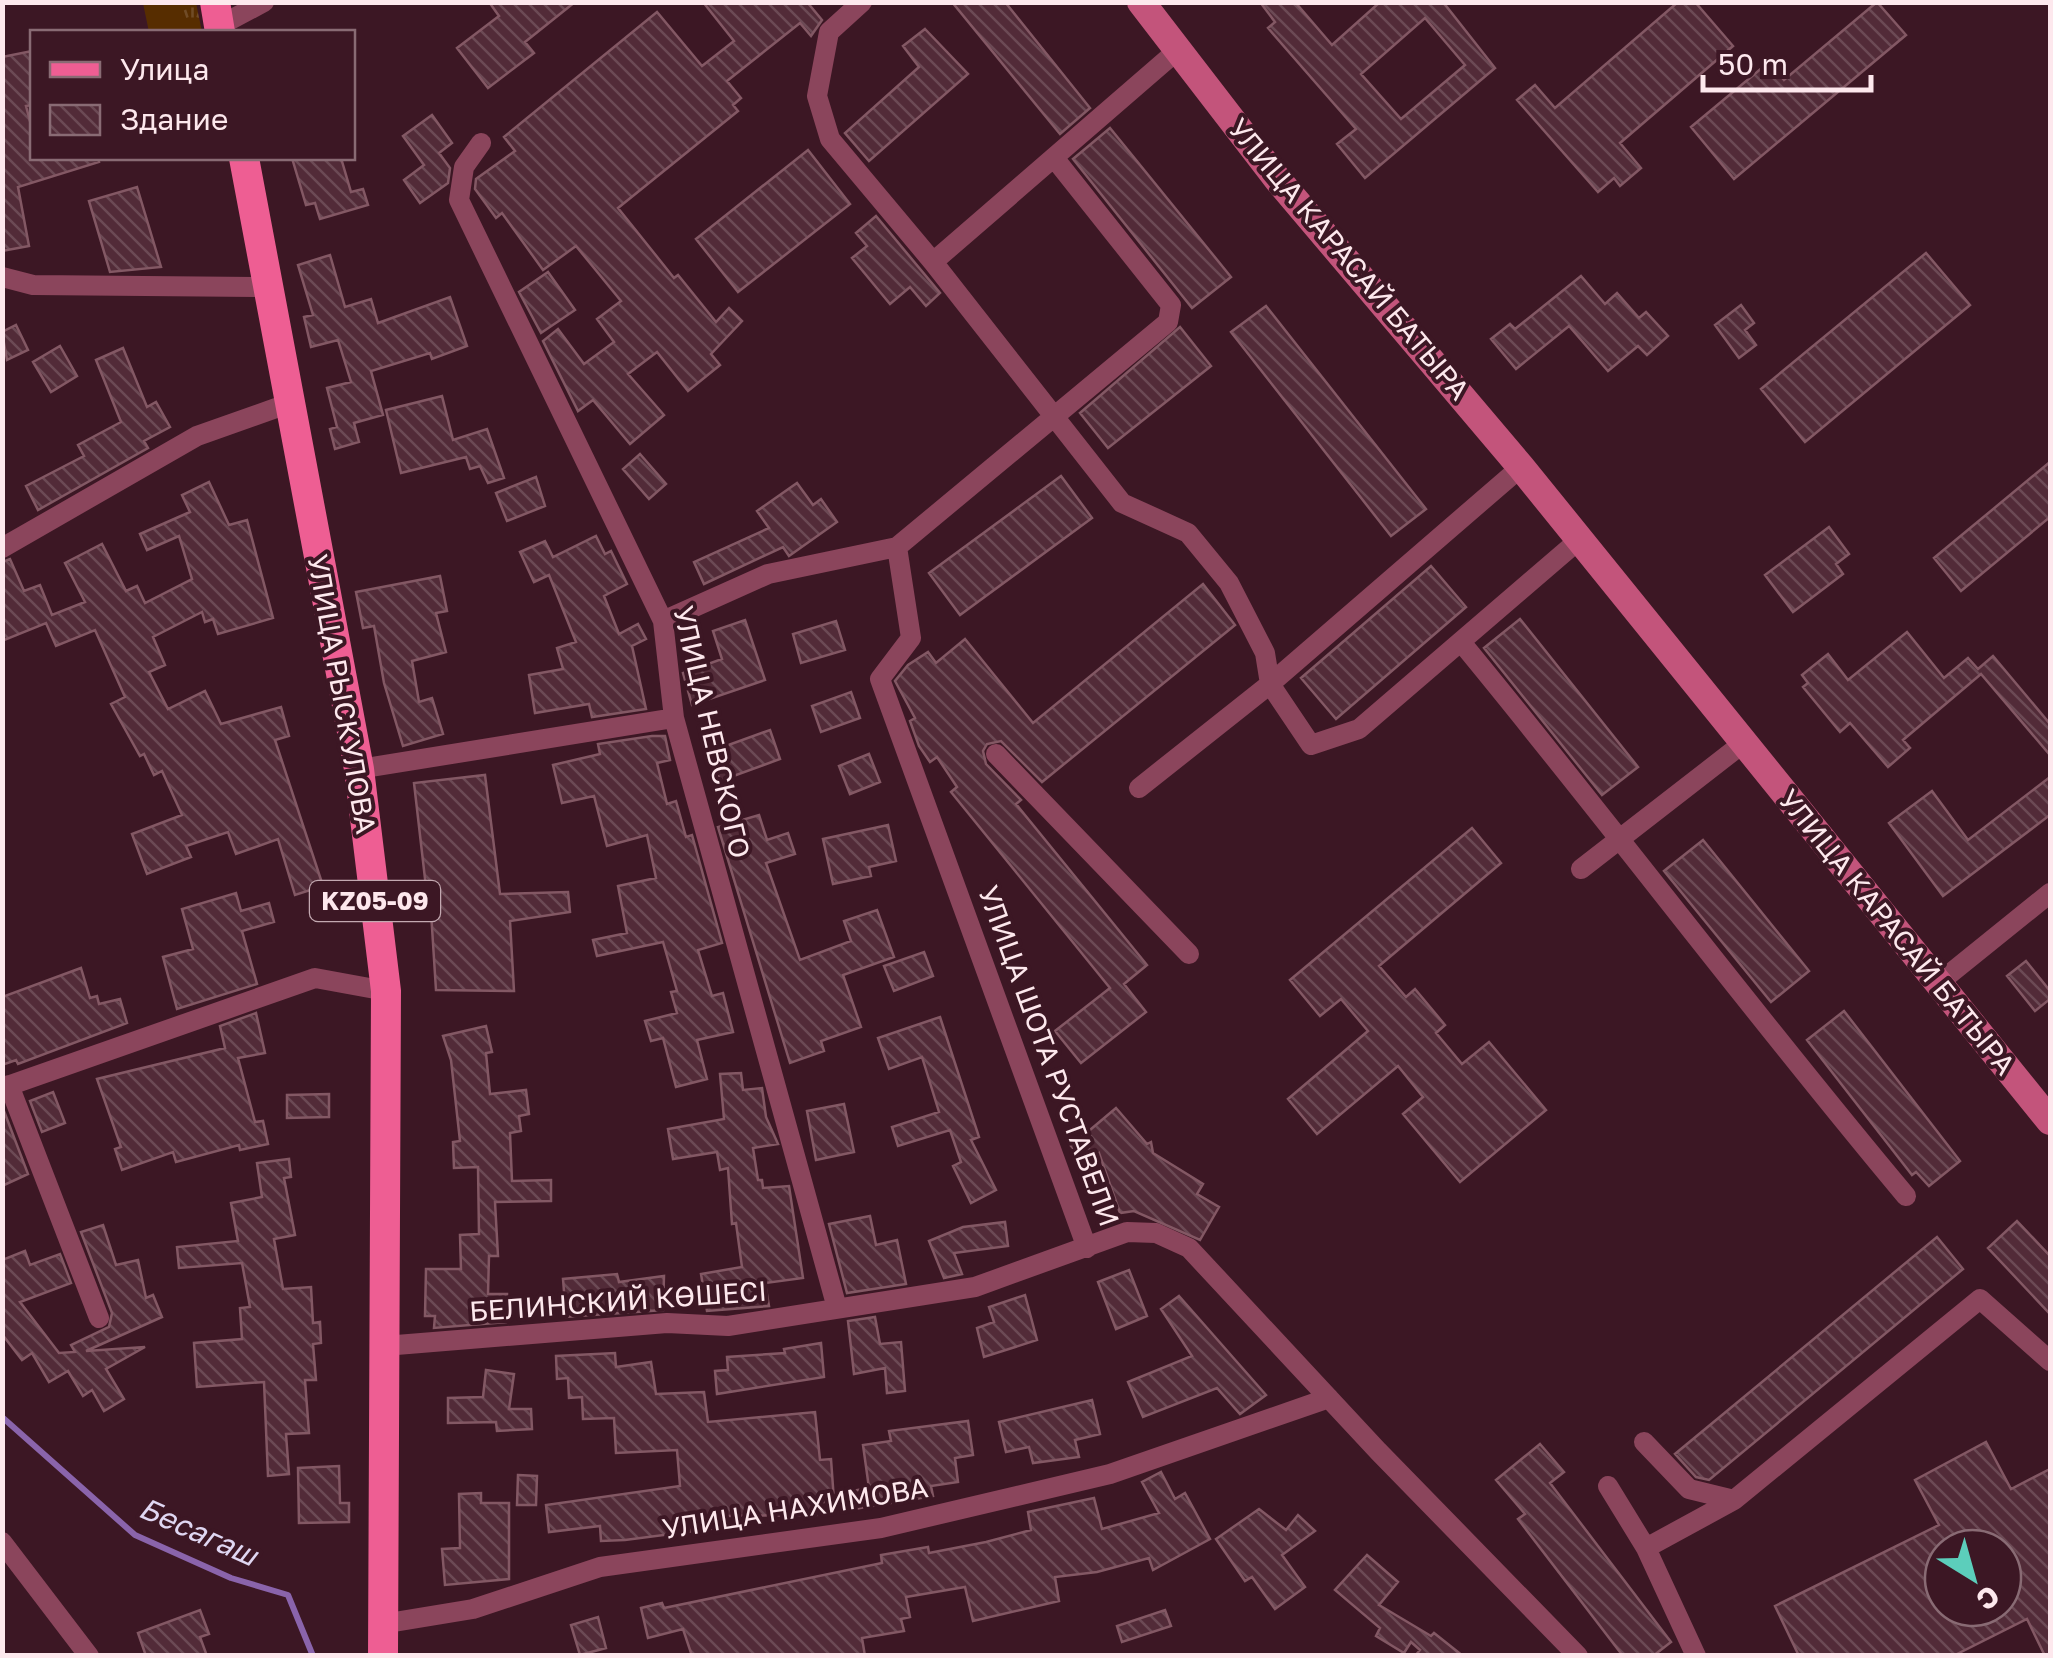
<svg xmlns="http://www.w3.org/2000/svg" width="2053" height="1658" viewBox="0 0 2053 1658" font-family="'Golos Text',sans-serif">
<defs>
<pattern id="park-tufts" width="24" height="20" patternUnits="userSpaceOnUse" patternTransform="scale(2.5)"><rect width="24" height="20" fill="#572d00"/><path d="M3 7l-1-3M5 7V3M7 7l1-3M15 17l-1-3M17 17v-4M19 17l1-3" fill="none" stroke="#704b26"/></pattern>
<pattern id="building-back-hatch" width="6" height="6" patternUnits="userSpaceOnUse" patternTransform="scale(2.5)"><rect width="6" height="6" fill="#522b38"/><path d="M-1 5l2 2M0 0l6 6M5-1l2 2" fill="none" stroke="#6c4a55"/></pattern>
</defs>
<rect width="100%" height="100%" fill="#3c1724"/>
<path fill="url(#park-tufts)" d="M143,3h53l6,29h-53z"/>
<g fill="none" stroke-linecap="round" stroke-linejoin="round">
<path stroke="#8a64ab" stroke-width="6" d="M2,1417l133,118 96,43 57,17 25,61"/>
</g>
<path fill="url(#building-back-hatch)" stroke="#835864" stroke-width="2.5" fill-rule="evenodd" d="M489,2h86l-50,40 9,11 -46,35 -31,-40 42,-32z
M703,2h104l15,18 -11,16 -11,-13 -73,58 14,17 -8,7 5,6 -120,97 56,70 4,-3 38,47 13,-14 13,13 -31,33 9,11 -32,26 -31,-39 -29,22 36,41 -34,29 -37,-44 -15,11 -35,-70 15,-12 26,35 30,-22 -17,-23 24,-18 -45,-55 -33,24 -41,-57 -6,5 -21,-29 1,-10 39,-28 -11,-14 153,-125 45,54 32,-25z
M952,2h53l85,106 -30,26z
M1260,2h35l37,43 48,-43h63l52,66 -130,110 -28,-34 19,-15 -88,-101 7,-6zM1425,18l40,47 -64,54 -40,-45z
M1678,2h17l38,44 -113,97 21,25 -21,18 -6,-8 -16,14 -81,-92 18,-15 20,23z
M1877,2l29,33 -172,144 -43,-52 78,-65 15,18z
M925,29l43,45 -99,87 -24,-28 74,-66 -16,-21z
M32,51v54l-6,1 6,23v29h66l1,4 -81,25 11,59 -27,5v-194z
M432,115l20,28 -13,10 11,15 -2,15 -28,20 -16,-23 20,-15 -21,-29z
M1110,128l121,149 -39,31 -119,-149z
M808,150l42,54 -112,88 -42,-53z
M292,158h49l10,34 12,-3 5,16 -48,14 -5,-16 -9,2z
M137,187l24,80 -51,5 -21,-71z
M876,216l64,77 -14,13 -16,-19 -20,17 -38,-46 15,-12 -11,-13z
M1926,253l44,52 -165,137 -44,-53z
M330,255l15,52 26,-8 7,24 72,-26 17,49 -35,13 -2,-6 -59,18 12,44 -29,8 5,19 -24,7 -5,-20 7,-2 -10,-39 24,-6 -13,-42 -27,7 -7,-30 9,-2 -15,-50z
M548,272l27,38 -34,23 -22,-41z
M1581,276l24,28 12,-11 22,25 7,-6 22,24 -21,19 -9,-9 -30,25 -39,-45 -53,43 -25,-30 19,-15 5,5z
M1741,305l13,18 -9,7 11,15 -17,13 -24,-33z
M1266,306l160,203 -35,27 -160,-204z
M16,325l12,25 -21,10 -5,-28z
M1180,327l31,39 -103,82 -28,-35z
M60,346l17,30 -26,16 -18,-30z
M123,348l24,59 9,-5 14,25 -26,14 4,7 -110,62 -12,-24 58,-30 -6,-11 43,-23 -25,-62z
M442,396l11,44 34,-11 17,49 -16,5 -8,-17 -10,3 -4,-12 -65,16 -15,-63z
M640,454l26,30 -17,15 -26,-30z
M2050,462v55l-89,74 -27,-33z
M1061,476l31,42 -132,97 -31,-42z
M536,477l9,29 -38,15 -11,-28z
M209,482l20,43 18,-5 26,98 -55,16 -5,-15 -8,3 -3,-10 -49,25 12,28 -16,7 19,37 37,-18 16,33 60,-17 8,29 -14,4 48,146 -28,9 -17,-56 -42,15 -8,-22 -42,14 5,11 -44,17 -15,-40 50,-19 -20,-44 -8,4 -10,-21 -4,2 -29,-52 14,-7 -30,-67 -39,16 -10,-23 -44,18v-79l8,-3 14,32 16,-6 12,30 33,-13 -20,-39 37,-19 24,47 11,-5 8,17 47,-24 -13,-43 -32,14 -7,-16 50,-22 -8,-17z
M797,483l16,22 8,-6 16,23 -48,34 -6,-9 -79,37 -10,-22 75,-34 -12,-17z
M1829,527l20,27 -13,10 7,10 -50,38 -28,-37z
M596,536l9,18 6,-3 16,33 -23,12 15,38 19,-10 8,15 -14,7 14,63 -54,8 -3,-13 -54,9 -6,-38 34,-6 -6,-21 19,-6 -27,-67 -15,7 -14,-30 25,-11 8,16z
M1431,566l35,41 -130,112 -35,-41z
M440,576l7,35 -11,2 10,39 -34,9 7,41 13,-4 11,36 -40,12 -19,-63 -10,-57 -11,2 -7,-36z
M1203,584l32,41 -193,157 -41,-41 -14,3 -4,7 3,13 35,36 -5,4 131,161 -23,19 22,28 -65,51 -26,-32 55,-43 -159,-196 6,-5 -20,-30 -7,5 -11,-16 -9,-25 5,-3 -20,-37 13,-16 20,-13 8,11 29,-24 68,84z
M1520,619l118,148 -36,28 -118,-147z
M745,620l20,60 -73,25 -9,-32 39,-14 -9,-28z
M836,621l9,29 -44,13 -8,-29z
M1907,632l37,46 24,-20 10,11 15,-13 57,68v31l-69,-81 -78,66 7,8 -22,19 -38,-44 -10,9 -37,-45 5,-4 -6,-8 26,-21 20,26z
M851,692l9,26 -39,14 -9,-26z
M770,730l10,29 -60,22 -11,-29z
M652,736h13l5,24 -13,3 10,41 9,-3 10,36 6,-2 30,108 -24,7 14,46 11,-3 10,39 -36,8 10,39 -31,8 -13,-49 -12,3 -6,-20 32,-8 -6,-21 6,-1 -14,-49 -66,14 -4,-16 34,-7 -9,-47 38,-8 -9,-43 -40,11 -13,-50 -32,7 -9,-38 47,-11 -2,-10z
M869,754l11,28 -30,12 -11,-28z
M485,775l15,119 68,-2 2,20 -60,9 4,70 -78,-1 -6,-94h-3l-13,-113z
M2050,777v38l-107,81 -54,-73 43,-32 36,49z
M759,815l8,25 21,-7 7,21 -29,9 34,97 51,-19 -7,-20 33,-11 17,47 -51,18 18,52 -40,14 3,10 -34,12 -72,-236z
M888,825l8,36 -27,6 2,9 -38,8 -10,-45z
M1472,828l29,35 -122,103 27,31 9,-8 30,36 -9,8 26,31 27,-22 57,68 -86,72 -57,-68 20,-17 -25,-31 -81,68 -29,-35 80,-68 -27,-32 -21,17 -30,-36z
M1703,840l106,131 -38,31 -107,-131z
M236,893l5,18 28,-8 5,19 -32,9 15,53 -80,25 -14,-52 30,-8 -11,-40z
M924,952l9,24 -39,15 -10,-25z
M2026,961l24,30v8l-15,12 -28,-35z
M81,968l9,30 7,-2 2,8 21,-5 7,24 -109,41 -2,-4 -14,5v-68z
M1844,1011l116,150 -31,25 -13,-14 -4,3 -105,-135z
M256,1013l9,40 -27,5 17,64 8,-1 5,23 -28,6 -1,-5 -63,17 -3,-10 -51,18 -7,-21 6,-2 -24,-68 128,-31 -5,-22z
M940,1017l39,120 -8,3 25,50 -25,13 -18,-37 8,-4 -11,-32 -52,16 -6,-19 47,-15 -17,-55 -33,12 -11,-31z
M486,1026l6,26 -6,1 4,41 36,-4 3,24 -10,2 2,15 -11,2 2,48 39,-1v21l-56,1 3,54h-9l-1,38h19l-1,28 -72,6 1,-12h-10l1,-47h35l-1,-34 19,-1 -1,-67 -24,1 -1,-26 7,-1 -9,-81 -8,-24z
M741,1073l2,17 19,-2 4,29 12,27 -25,4 5,32h4l1,8 26,-2 14,92 -38,5 4,23 -62,5 -6,-37 41,-7 -6,-44 -4,1 -4,-56 -8,2 -3,-18 -44,7 -5,-30 56,-10 -4,-45z
M53,1092l12,31 -23,9 -12,-31z
M329,1094v23l-42,1v-23z
M844,1104l10,48 -38,8 -9,-49z
M1116,1108l31,36 4,-2 2,11 50,31 -6,10 22,13 -19,33 -66,-29 -14,2 -21,-60 -13,10 -15,-17z
M4,1111l24,63 -26,12v-74z
M289,1159l2,18 -7,1 11,57 -21,4 9,50 28,-2 2,36 7,-1 1,21 -8,1 3,36h-11l4,53 -23,1 3,40 -21,2 -4,-94 -67,5 -3,-44 48,-4 -2,-31 10,-1 -8,-44 -63,5 -2,-21 61,-6 -7,-38 31,-6 -5,-34z
M870,1216l6,29 21,-5 9,44 -59,9 -18,-69z
M2017,1221l33,35v58l-62,-66z
M1005,1222l3,24 -54,7 8,21 -18,4 -15,-37 34,-14z
M103,1225l13,40 22,-5 8,38 7,-3 9,22 -76,34 59,-4 -39,22 18,30 -20,12 -12,-21 -9,6 -15,-25 -19,11 -17,-29 -10,7 -20,-26v-74l23,-9 5,14 30,-11 11,29 -51,19 39,51 16,-1 -4,-7 38,-18 3,-14 -31,-81z
M1937,1237l26,32 -254,211 -13,-3 -21,-23z
M1129,1270l18,46 -31,13 -18,-47z
M617,1274l2,8 45,-6 -1,34 -97,7 -3,-38z
M1025,1295l12,45 -53,17 -7,-29 17,-6 -5,-15z
M1179,1296l87,99 -26,19 -23,-26 -74,29 -15,-35 64,-26 -31,-47z
M875,1317l5,27 21,-2 4,49 -18,2 -2,-25 -31,6 -6,-53z
M821,1343l3,34 -107,17 -2,-23 13,-1 -1,-13 58,-4 -1,-4z
M615,1353l1,14 35,-5 5,32 48,-2 4,30 107,-10 5,48 11,-1 3,42 -19,2 1,12 -92,1 2,11 -101,13 -24,1 -1,-15 -51,6 -3,-27 134,-19 -3,-36 -61,3 -2,-35 -31,1 -1,-22 -13,1 -1,-20 -11,1 -1,-23z
M486,1370l28,4 -5,35h22l1,20 -35,2 -1,-9 -48,1v-25l35,-1z
M1092,1400l8,34 -25,6 4,17 -46,6 -4,-16 -23,5 -7,-30z
M968,1421l5,34 -18,3 3,24 -27,4 2,10 -79,13 -2,-18 17,-3 -6,-43 28,-4 -2,-10z
M1986,1442l25,47 39,-20v187h-5l-18,-37 -74,37h-154l-24,-50 164,-81 -24,-45zM1943,1548h60v60h-60z
M1540,1444l24,28 -14,11 121,159 -18,14h-30l-105,-137 7,-5 -29,-34z
M339,1466l1,37h9v19l-50,1 -1,-55z
M1161,1472l14,27 10,-6 25,46 -57,31 -4,-12 -52,14 -42,5 4,24 -86,20 -8,-34 -59,10 4,20 -9,2 3,12 -42,7 3,18h-173l-9,-27 -35,9 -7,-30 21,-5 2,5 218,-45 -1,-8 47,-8 1,6 57,-11 45,-12 -3,-18 66,-14 8,31 57,-16 -17,-31z
M518,1475l19,1 -1,29h-19z
M481,1493v10h28v76l-64,6 -3,-36 18,-1 -1,-54z
M1259,1509l27,21 12,-15 17,16 -33,24 23,32 -30,22 -23,-32 -7,4 -29,-42z
M1367,1555l31,27 -19,23 52,31 3,-3 29,23h-48l5,-6 -9,-8 -7,11 -28,-17 4,-8 -45,-38z
M200,1610l9,24 -9,3 7,19h-61l-8,-23z
M1165,1610l6,16 -49,16 -5,-16z
M598,1617l8,31 -26,7 -9,-30z"/>
<g fill="none" stroke-linecap="round" stroke-linejoin="round">
<path stroke="#8b455c" stroke-width="20" d="M862,2l-33,30 -12,64 13,43 103,123 189,241 66,30 41,50 36,70 5,31 41,61 48,-16 221,-190
M219,26l45,-24
M481,143l-17,24 -5,33 204,421 11,97 163,590
M933,262l246,-213
M2,277l31,8 235,2
M897,547l271,-225 3,-17 -116,-146
M2,548l195,-112 93,-33
M663,621l105,-47 129,-27 14,91 -31,41 207,569
M1461,642c151,183 293,373 445,554
M996,754l193,200
M359,769l315,-51
M1139,788l131,-104 251,-217
M1581,869l165,-128
M1936,985l114,-92
M9,1085l90,233
M2,1088l313,-110 71,13
M384,1346l283,-23 61,3 247,-39 152,-55 29,1 33,15 189,203 200,205
M1644,1442l45,47 45,11 246,-201 70,62
M1608,1486l38,62 50,108
M2,1542l87,114
M1646,1548l88,-48
M382,1624l91,-15 127,-42 281,-39 229,-54 219,-76"/>
<path stroke="#c3547b" stroke-width="28" d="M1141,2l137,178 243,287 529,654"/>
<path stroke="#ee5e93" stroke-width="30" d="M215,2l5,30
M244,158l115,611 27,222 -3,665"/>
</g>
<g text-anchor="middle" stroke-width="8" stroke-linejoin="round" paint-order="stroke">
<rect fill="#3c1724" stroke="#c3a9b1" stroke-width="2.5" x="310" y="881" width="130" height="40" rx="8"/>
<g font-size="25" font-weight="bold" fill="#fde8ed">
<text x="375" y="910">KZ05-09</text>
</g>
<g font-size="28" fill="#fde8ed" stroke="#3c1724">
<text transform="translate(1349 259) rotate(50)" y="10">УЛИЦА КАРАСАЙ БАТЫРА</text>
<text transform="translate(342 694) rotate(80)" y="10">УЛИЦА РЫСКУЛОВА</text>
<text transform="translate(712 732) rotate(77)" y="10">УЛИЦА НЕВСКОГО</text>
<text transform="translate(1897 932) rotate(51)" y="10">УЛИЦА КАРАСАЙ БАТЫРА</text>
<text transform="translate(1049 1056) rotate(70)" y="10">УЛИЦА ШОТА РУСТАВЕЛИ</text>
<text transform="translate(618 1301) rotate(-4)" y="10">БЕЛИНСКИЙ КӨШЕСI</text>
<text transform="translate(795 1508) rotate(-9)" y="10">УЛИЦА НАХИМОВА</text>
</g>
<g font-size="30" font-style="italic" fill="#e0d7f2" stroke="#3c1724">
<text transform="translate(198 1532) rotate(24)" y="10">Бесагаш</text>
</g>
</g>
<rect width="2053" height="1658" fill="none" stroke="#fde8ed" stroke-width="10"/>
<rect x="30" y="30" width="325" height="130" fill="#3c1724" stroke="#896b74" stroke-width="2.5"/>
<rect x="50" y="62" width="50" height="15" fill="#ee5e93" stroke="#896b74" stroke-width="2.5"/>
<text x="120" y="80" font-size="30" fill="#fde8ed">Улица</text>
<rect x="50" y="105" width="50" height="30" fill="url(#building-back-hatch)" stroke="#896b74" stroke-width="2.5"/>
<text x="120" y="130" font-size="30" fill="#fde8ed">Здание</text>
<g transform="translate(1973 1578) rotate(143)"><circle r="48" fill="#3c1724" stroke="#896b74" stroke-width="2.5"/>
<path d="M0-8L18 38L0 25L-18 38Z" fill="#5ccebb"/>
<text y="-15" font-size="28" font-weight="bold" text-anchor="middle" fill="#fde8ed">С</text>
</g>
<path d="M1703 75v15h168v-15" fill="none" stroke="#fde8ed" stroke-width="5"/>
<text x="1718" y="75" font-size="30" fill="#fde8ed" stroke="#3c1724" stroke-width="8" paint-order="stroke">50 m</text>
</svg>
